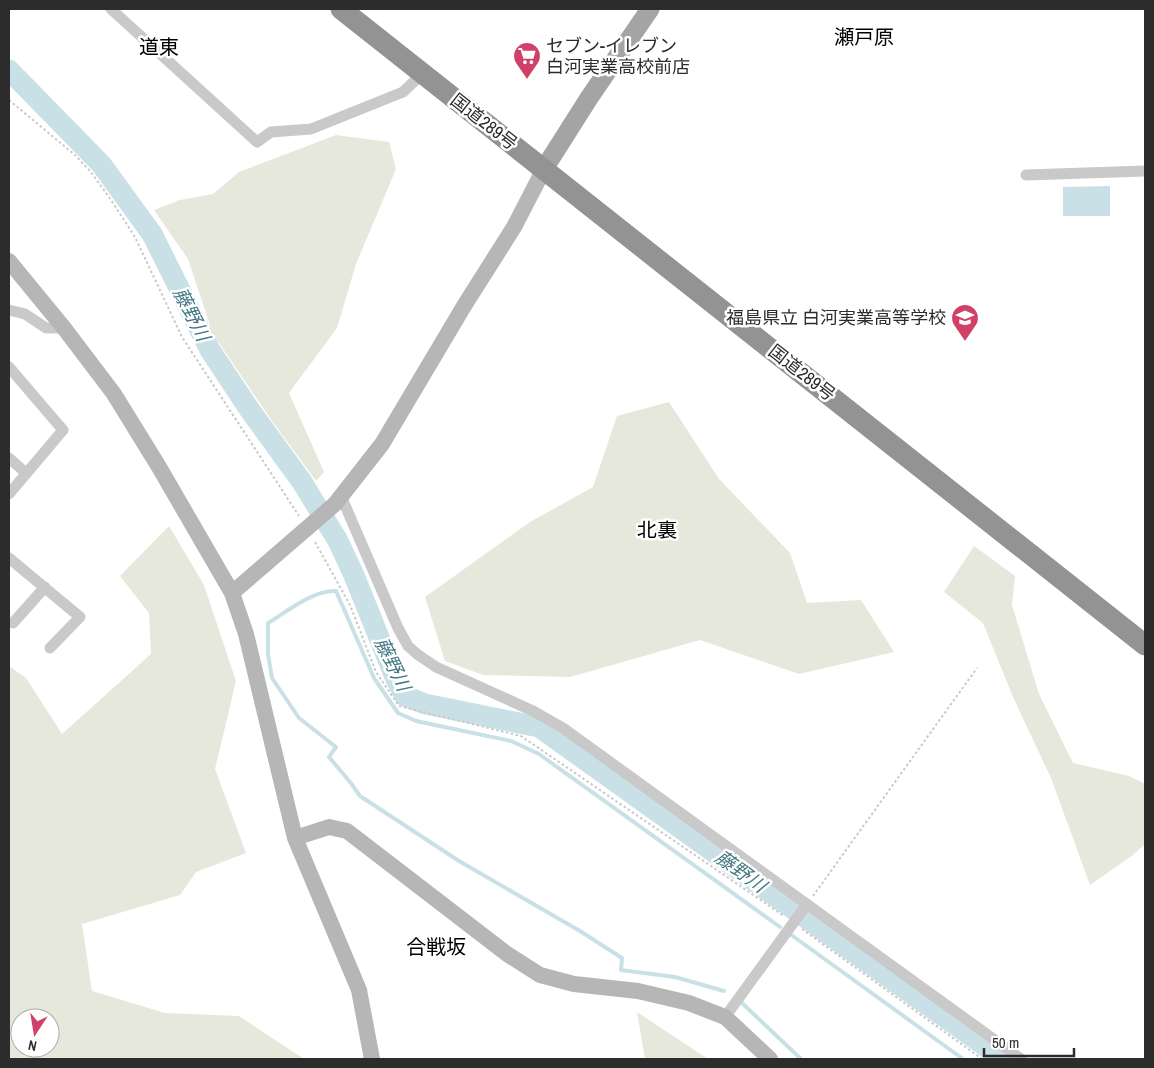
<svg xmlns="http://www.w3.org/2000/svg" width="1154" height="1068" viewBox="0 0 1154 1068" font-family="'Archivo Narrow','Noto Sans JP',sans-serif">
<rect width="100%" height="100%" fill="#fff"/>
<path fill="#e5e8db" fill-rule="evenodd" d="M336,135l53,7 7,27 -40,95 -19,64 -48,65 35,79 -8,9 -44,-60 -59,-87 -25,-75 -34,-49 26,-10 33,-6 26,-22z
M669,402l50,77 71,74 17,50 54,-3 33,52 -95,22 -99,-34 -130,37 -87,-2 -38,-14 -20,-64 105,-75 63,-35 24,-71z
M169,526l35,59 32,96 -21,88 31,84 -50,19 -16,23 -98,29 10,67 73,22 74,3 65,43h-295v-393l17,12 36,56 89,-80 -2,-41 -29,-37zM20,1018h30v30h-30z
M974,546l41,30 -3,29 27,89 34,69 56,13 16,8v60l-12,11 -43,30 -39,-107 -38,-81 -30,-74 -39,-31z
M637,1012l71,47h-63z"/>
<path fill="#c9e1e6" d="M1110,186v30h-47v-29z"/>
<g fill="none" stroke-linecap="round" stroke-linejoin="round">
<path stroke="#c9e1e6" stroke-width="4" d="M790,934l173,125
M724,991l-49,-14 -54,-7 1,-12 -42,-27 -121,-70 -99,-65 -10,-14 -21,-25 7,-10 -37,-29 -27,-40 -4,-24v-31c18,-11 47,-34 68,-32l38,87 24,35 18,8 95,20 28,13 241,173
M742,1003l59,56"/>
<path stroke="#c9e1e6" stroke-width="21" d="M9,70l92,94 51,70 58,116 39,59 53,73 36,59 15,32 42,104 10,19 20,8 114,23 464,332"/>
<path stroke="#c9c9c9" stroke-width="2" stroke-dasharray="2.5 2.5" stroke-linecap="butt" d="M9,100l66,55 15,16 19,26 26,40 47,100 117,179
M315,542l35,63 26,67 23,34 122,30 263,180
M813,896l164,-228
M802,929l180,130"/>
<path stroke="#c9c9c9" stroke-width="11" d="M111,9l146,133 14,-10 40,-3 92,-37 20,-19
M1026,175l119,-4
M9,310l16,4 21,14h18
M9,367l54,63 -54,64
M9,458l17,15
M341,496l57,132 10,18 9,8 19,13 97,44 30,17 458,331
M9,558l71,59 -30,31
M13,623l32,-36
M725,1017l82,-113"/>
<path stroke="#b6b6b6" stroke-width="16" d="M9,261l55,67 50,66 45,73 73,126 14,41 49,204 64,152 13,69
M232,593l103,-89 47,-60 82,-138 50,-79 30,-58
M295,838l34,-11 18,4 160,123 33,21 34,9 64,7 51,12 36,14 45,42"/>
<path stroke="#a4a4a4" stroke-width="19" d="M544,169l45,-71 61,-89"/>
<path stroke="#939393" stroke-width="21" d="M341,9l804,636"/>
</g>
<defs>
<symbol id="supermarket-pin" viewBox="-11 -11 22 30"><path d="M0 17L-7.5 6A9.5 9.5 0 1 1 7.5 6Z" fill="#d04169" stroke="#fff"/><path d="M-6-5.5h2.5l.6 2H6L4.5 2H-2.5L-4.4-4H-6ZM-1.5 3.2a1.3 1.3 0 1 0 .1 0ZM3 3.2a1.3 1.3 0 1 0 .1 0Z" fill="#fff"/></symbol>
<symbol id="school-pin" viewBox="-11 -11 22 30"><path d="M0 17L-7.5 6A9.5 9.5 0 1 1 7.5 6Z" fill="#d04169" stroke="#fff"/><path d="M0-5L7-2L0 1L-7-2ZM-4 1L0 2.5L4 1V4Q0 6-4 4Z" fill="#fff"/></symbol>
</defs>
<g fill-rule="evenodd">
<use href="#supermarket-pin" x="511" y="40" width="32" height="43"/>
<use href="#school-pin" x="949" y="302" width="32" height="43"/>
</g>
<g text-anchor="middle" stroke-width="5" stroke-linejoin="round" paint-order="stroke">
<g font-size="18" fill="#2c2c2c" stroke="#fff" text-anchor="start">
<text x="546" y="52">セブン-イレブン<tspan x="546" dy="21">白河実業高校前店</tspan></text>
<text x="946" y="324" text-anchor="end">福島県立 白河実業高等学校</text>
</g>
<g font-size="18" fill="#2c2c2c" stroke="#fff">
<text transform="translate(484 122) rotate(38)" y="6">国道289号</text>
<text transform="translate(802 373) rotate(38)" y="6">国道289号</text>
</g>
<g font-size="19" font-style="italic" fill="#447884" stroke="#fff">
<text transform="translate(192 314) rotate(63)" y="7">藤野川</text>
<text transform="translate(393 664) rotate(64)" y="7">藤野川</text>
<text transform="translate(741 871) rotate(36)" y="7">藤野川</text>
</g>
<g font-size="20" fill="#000" stroke="#fff">
<text x="864" y="44">瀬戸原</text>
<text x="159" y="54">道東</text>
<text x="657" y="537">北裏</text>
<text x="436" y="954">合戦坂</text>
</g>
</g>
<rect width="1154" height="1068" fill="none" stroke="#2c2c2c" stroke-width="20"/>
<g transform="translate(35 1033) rotate(192)"><circle r="24" fill="#ffffff" stroke="#ababab"/>
<path d="M0-4L9 19L0 12L-9 19Z" fill="#d04169"/>
<text y="-8" font-size="14" font-weight="bold" text-anchor="middle" fill="#2c2c2c">N</text>
</g>
<path d="M984 1048v8h90v-8" fill="none" stroke="#2c2c2c" stroke-width="2.5"/>
<text x="992" y="1048" font-size="15" fill="#2c2c2c" stroke="#ffffff" stroke-width="4" paint-order="stroke">50 m</text>
</svg>
